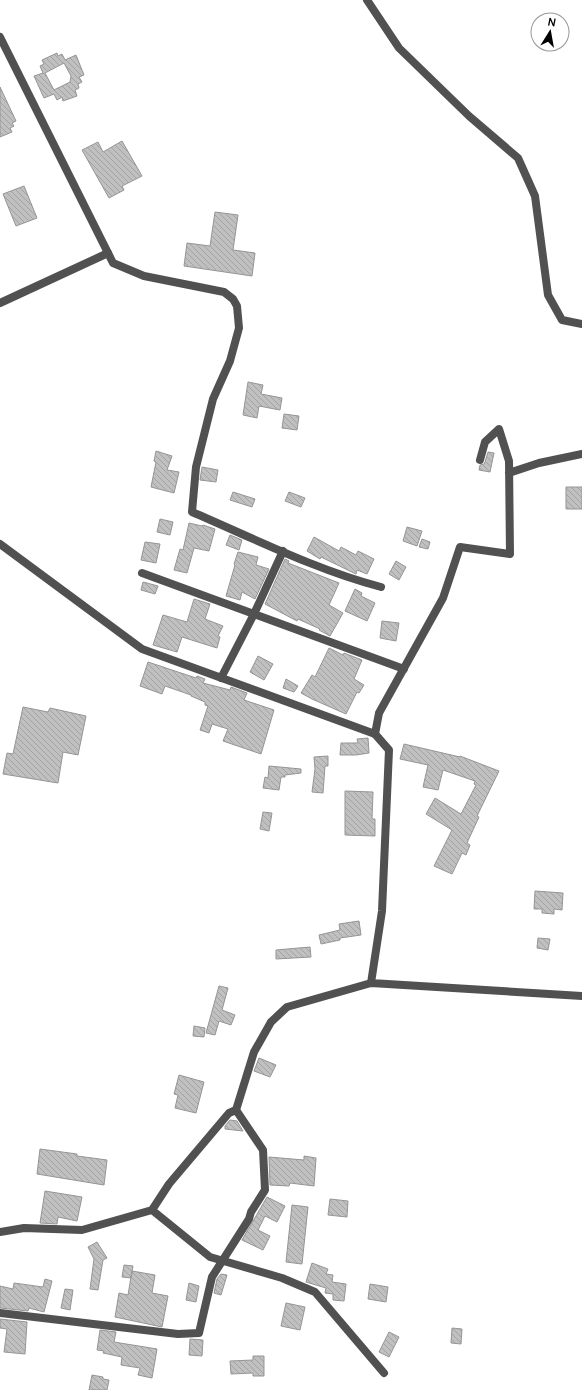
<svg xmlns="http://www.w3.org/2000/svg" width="582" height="1390" viewBox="0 0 582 1390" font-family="Manrope,sans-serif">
<defs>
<pattern id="building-back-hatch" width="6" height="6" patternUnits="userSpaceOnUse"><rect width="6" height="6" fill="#c0c0c0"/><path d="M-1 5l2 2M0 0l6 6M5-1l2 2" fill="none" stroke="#a3a3a3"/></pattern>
</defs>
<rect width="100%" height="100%" fill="#fff"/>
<path fill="url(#building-back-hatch)" stroke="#959595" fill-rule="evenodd" d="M57,53l1,3 4,-2 3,6 11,-5 8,20 -5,2 3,5 -4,2 1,4 -4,2 2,6 -14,5 -1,-4 -5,3 -3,-6 -10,4 -10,-22 9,-3 -3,-7 4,-2 -2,-4zM64,63l7,13 -1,6 -16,8 -9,-17z
M0,87l16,34 -4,2 2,3 -4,2 2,4 -12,5z
M122,141l20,35 -20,10 2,4 -15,8 -27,-48 16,-8 5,10z
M24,186l13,32 -21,8 -13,-32z
M215,212l23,3 -5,35 22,3 -3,23 -68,-10 3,-23 23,3z
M248,382l15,3 -2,9 21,4 -2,12 -21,-4 -2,12 -14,-3z
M284,414l15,2 -2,14 -15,-2z
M156,451l16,5 -5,14 12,2 -5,21 -23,-6 5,-25 -2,-1z
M488,452l6,1 -4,19 -11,-2 1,-5 4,-1 1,-2z
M202,467l16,3 -2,12 -16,-2z
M566,487h16v22h-16z
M233,492l22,7 -3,8 -22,-7z
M289,492l16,6 -4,9 -16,-6z
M160,519l13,3 -3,13 -13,-3z
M189,523l13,3 1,-1 12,4 -6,22 -15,-3 -7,25 -13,-3 6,-21 3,1z
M407,527l15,4 -5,15 -14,-5z
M230,535l12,5 -3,10 -13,-5z
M314,537l25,14 2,-4 15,8 2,-4 16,8 -7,15 -10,-4 -1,4 -35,-17 -1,2 -13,-8z
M422,539l8,3 -2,7 -9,-2z
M145,542l15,2 -4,19 -15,-3z
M238,552l20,5 -2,8 13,4 -14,30 -13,-7 -2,8 -14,-4 9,-31 -1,-1z
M285,559l4,2 -1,2 51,20 -10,22 14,8 -13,23 -11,-6 1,-1 -22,-10 -1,2 -32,-17z
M396,561l10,6 -7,13 -10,-6z
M143,582l15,4 -3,8 -14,-4z
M355,589l7,4 -1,3 14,7 -8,18 -22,-10z
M194,599l16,5 -5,15 18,7 -5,10 2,1 -3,11 -35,-11 -5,15 -24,-7 10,-30 24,7z
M382,621l17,2 -3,18 -16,-3z
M329,648l14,7 1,-2 18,7 -8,19 10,6 -5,8 -2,-1 -11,22 -34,-15 -11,-6 11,-18 3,2z
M258,656l15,8 -9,16 -14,-8z
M148,662l48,16 1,-2 8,3 -2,4 27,7 1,-3 16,6 -3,7 30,10 -13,44 -38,-13 5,-12 -16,-5 -3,9 -9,-3 8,-24 -3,-1v-3l-14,-6v-1l-26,-9 -3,8 -22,-8z
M286,679l12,7 -4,6 -11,-4z
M23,707l25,5 2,-4 36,8 -8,39 -15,-3 -5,31 -55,-9 4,-21 6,1z
M368,738l1,15 -13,2h-16l1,-12h17l-1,-4z
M404,744l56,13v-1l39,15 -22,45 2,1 -12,26 3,2 -4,10 -4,-2 -10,21 -18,-8 18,-36 -26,-16 9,-16 26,16 15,-29 -2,-1 1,-3 -32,-11 -5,20 -15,-3 5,-22 -28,-6z
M328,756v10h-3l-2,27 -11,-1 3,-23 -1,-12z
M269,766l32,3v4l-16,2v2h-4l-2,13 -16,-2 2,-11 3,1z
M345,791l28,1 -1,27h3v17l-30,-1z
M263,812l9,1 -3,18 -9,-2z
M535,891l28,2 -1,17 -8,-1v5l-12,-1v-4h-8z
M359,921l2,14 -21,3v2l-19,4 -2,-9 21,-5 -1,-6z
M538,938l12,1 -2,11 -11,-2z
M310,947l1,10 -35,2v-9z
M219,986l9,2 -6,22 13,5 -4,10 -12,-4 -4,14 -9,-2z
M194,1026l11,2 -1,9 -11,-1z
M259,1058l17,7 -6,12 -16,-6z
M179,1075l25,7 -8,31 -21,-5 3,-13 -4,-1z
M230,1120l7,1 6,10 -18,-2v-3z
M40,1149l37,5v2l30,4 -3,25 -67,-11z
M304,1156l12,2 -2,28 -24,-3 -1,3 -19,-1 -1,-28 35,3z
M45,1191l37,6 -5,24 -19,-4 -1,7 -17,-1z
M267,1197l18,9 -8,16 -12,-6 -7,14 12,6 -7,14 -21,-10z
M330,1199l18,2 -1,16 -19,-2z
M292,1205l16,2 -6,57 -16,-2z
M97,1242l10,16 -4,2 -5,30 -8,-1 4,-30 -6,-12z
M312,1263l16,6 -2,5 7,1 -1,7 14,2 -2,17 -11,-1v-6l-8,-1 1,-5 -20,-6z
M124,1265l9,1 -2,12 -9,-1z
M132,1271l23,4 -3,18 16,3 -6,31 -47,-10 4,-24 9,2z
M221,1274l6,1 -6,20 -7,-2 3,-14z
M45,1279l7,2 -8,31 -15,-4 -1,3 -28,-3v-22l13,3 1,-6 29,4z
M189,1283l10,3 -3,16 -10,-2z
M370,1284l18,3 -2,15 -18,-3z
M65,1289l8,1 -3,20 -9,-2z
M286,1303l19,4 -5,23 -19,-4z
M0,1319l27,3 -2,32 -21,-2 3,-23 -7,-1z
M452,1328l10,1 -1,15 -10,-1z
M100,1330l16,2 -2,10 43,7 -5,29 -14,-3 2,-7 -19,-3 1,-8 -19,-4 1,-2 -7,-1z
M389,1332l10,5 -10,20 -10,-5z
M190,1339l13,1 -1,16 -13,-1z
M253,1356h11v20h-11v-3l-22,1 -1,-13 23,-1z
M92,1375l11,2v2l6,1 -2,10h-18z"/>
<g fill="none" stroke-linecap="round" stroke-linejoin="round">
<path stroke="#515151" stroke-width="8" d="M0,37l113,226 31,13 80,16 9,7 4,7 2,22 -9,33 -17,38 -17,68 -4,45c61,26 124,58 189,75
M509,473l30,-10 43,-9
M142,573l262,96
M221,678l33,-64 29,-63
M375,734l4,-21 64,-115 17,-51 50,7 -1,-93 -10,-32 -14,13 -5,18
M0,1232l24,-4 58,2 70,-20
M0,1313l178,21 21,-1 13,-56 37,-58 2,-7 14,-22 -2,-40 -27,-40 -7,3 -60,71 -17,26 58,47 72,21 33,14 69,81"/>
<path stroke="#515151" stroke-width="8" d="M367,0l32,48 70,68 49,42 17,38 13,99 14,25 20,4
M0,303l108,-50
M0,544l142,105 233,85 14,16 -7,161 -11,72
M236,1110l18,-58 17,-30 16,-15 84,-24 211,13"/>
</g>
<g transform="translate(550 32) rotate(11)"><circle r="19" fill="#ffffff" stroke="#999999"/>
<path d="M0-3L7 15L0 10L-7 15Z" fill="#000000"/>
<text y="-6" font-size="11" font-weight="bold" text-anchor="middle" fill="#000000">N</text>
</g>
</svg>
